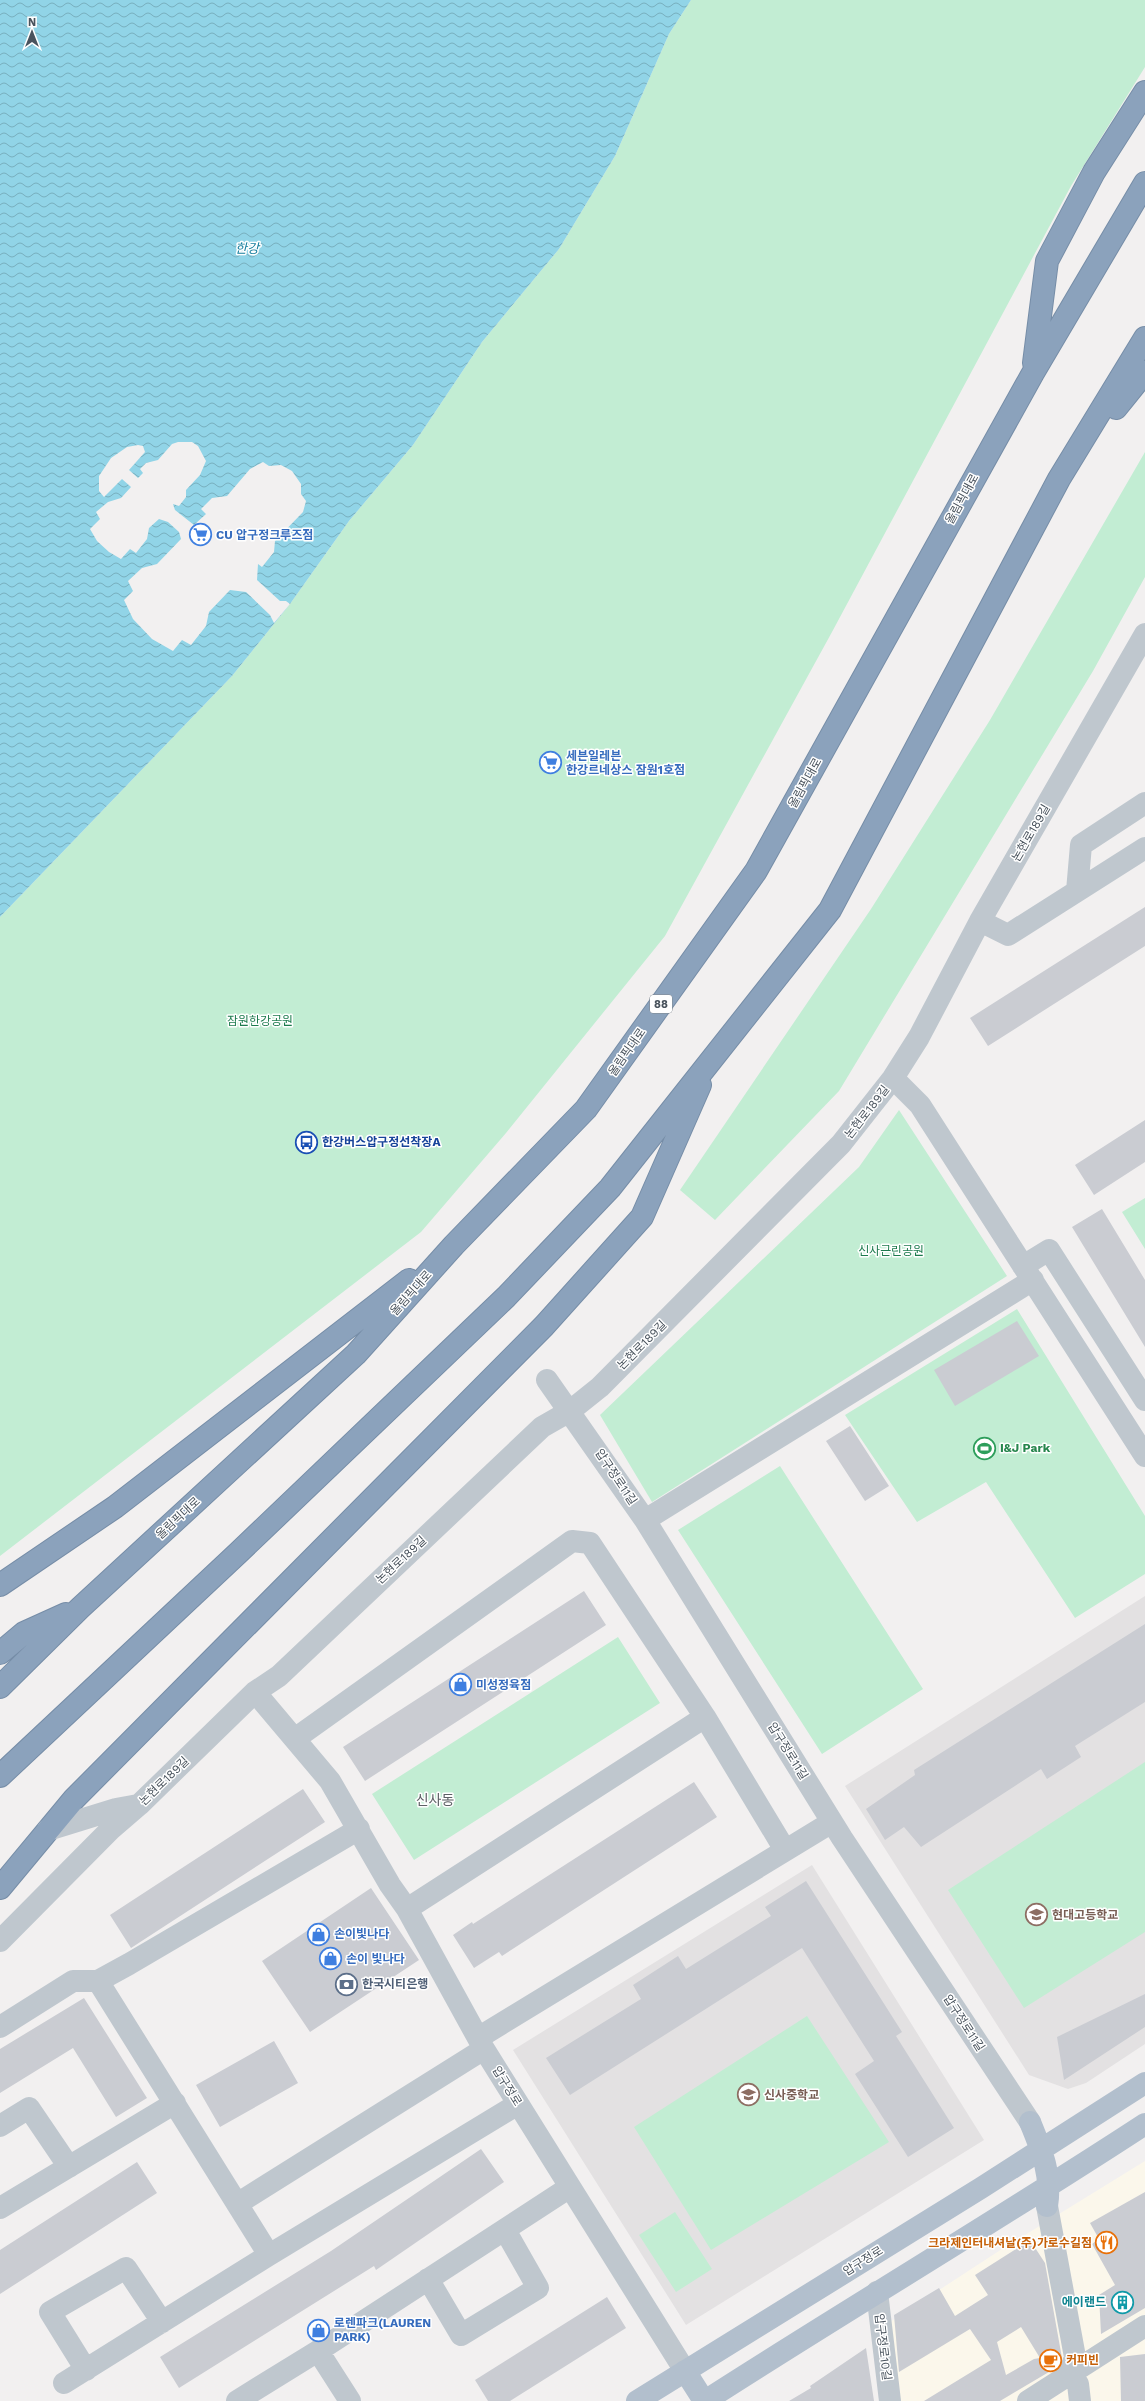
<svg xmlns="http://www.w3.org/2000/svg" width="1145" height="2401" viewBox="0 0 1145 2401" font-family="'Work Sans','Noto Sans KR',sans-serif">
<defs>
<pattern id="water-waves" width="16" height="10" patternUnits="userSpaceOnUse"><rect width="16" height="10" fill="#91d4e7"/><path d="M0 5q4-4 8 0t8 0" fill="none" stroke="#78afbe"/></pattern>
</defs>
<rect width="100%" height="100%" fill="#f2f0f0"/>
<path fill="#fbf7eb" d="M1145,2161v240h-246l-9,-79 112,-73z"/>
<path fill="#e3e1e2" d="M1145,1596v448l-59,39 -18,6 -39,-14 -184,-289z
M812,1865l172,275 -298,185 -173,-275z"/>
<path fill="#c2edd3" d="M691,0h454v67l-74,119 -239,446 -167,304 -159,197 -85,99 -421,324v-639l232,-241 58,-72 59,-83 64,-76 69,-103 77,-93 56,-93 54,-122z
M1145,452v125l-52,94 -254,420 -124,129 -35,-30 191,-281 119,-189z
M899,1110l108,166 -355,226 -52,-87 259,-248z
M1145,1198v51l-23,-37z
M1017,1309l128,207v58l-70,44 -89,-136 -69,40 -72,-107z
M780,1466l143,223 -101,65 -144,-224z
M618,1637l42,66 -246,157 -42,-66z
M1145,1762v170l-121,76 -76,-118z
M807,2016l82,126 -178,108 -77,-123z
M675,2212l37,57 -36,23 -37,-57z"/>
<path fill="url(#water-waves)" d="M0,0h691l-22,34 -54,122 -56,93 -77,93 -69,103 -64,76 -59,83 -58,72 -232,241z"/>
<path fill="#f2f0f0" d="M178,442h14l6,4 8,15 -6,14 -14,15v7l-7,9 -6,-2 2,6 19,15 12,-11 -5,-5 11,-11 15,-2 23,-27 13,-7 6,4 12,-1 11,6 9,13v10l5,7 -3,11 -28,29 -1,11 -12,15 -4,-3 -1,16 23,21h6l4,3 -16,19 -4,-8 -24,-23 -16,-2 -21,22 -3,14 -15,19 -9,-5 -9,11 -21,-12 -19,-20 -9,-19 9,-9 -5,-10 14,-13 15,-4 24,-25 -2,-7 -11,-10 -9,-3 -10,9 -2,11 -11,14 -6,-4 -9,10 -12,-7 -12,-11 -7,-12 10,-10 -4,-7 12,-10 13,-4 10,-11 -9,-8 -18,18 -5,-6v-15l12,-18 16,-11 11,-2 5,1 2,6 -16,18 9,8 5,-5 -3,-4 6,-6 12,-3 14,-16z"/>
<path fill="#caccd2" fill-rule="evenodd" d="M1145,907v39l-157,100 -18,-28z
M1145,1120v42l-51,33 -19,-30z
M1102,1209l43,71v67l-73,-120z
M1017,1321l22,35 -84,50 -21,-36z
M850,1426l39,60 -24,15 -39,-60z
M584,1591l22,34 -241,156 -22,-34z
M1145,1624v78l-70,44 6,11 -34,22 -6,-10 -120,78 -17,-20 -19,13 -19,-31 49,-34 -1,-5z
M694,1782l23,35 -215,139 -3,-4 -25,16 -21,-33 19,-13 1,2z
M303,1789l22,33 -194,126 -21,-33z
M806,1881l96,151 -6,4 58,92 -46,29 -53,-83 19,-13 -72,-113 -232,147 -24,-37 95,-59 -8,-14 45,-29 8,13 85,-53 -6,-9z
M371,1888l48,72 -109,72 -48,-71z
M1145,1994v33l-81,53 -7,-43z
M84,1998l63,100 -31,19 -43,-69 -73,45v-44z
M274,2041l24,42 -78,44 -24,-42z
M481,2149l23,33 -128,88 -2,-4 -195,122 -19,-31 171,-106z
M137,2162l20,31 -157,101v-44z
M1145,2192v116l-44,26 -2,-39 16,-10 -23,-41 7,-5 -9,-16z
M1030,2240l15,23 17,95 -3,8 -59,35h-76l67,-41 -21,-31 -71,43 -5,-57 45,-27 16,28 33,-21 -13,-20zM1021,2327l19,31 -6,1 -28,16 -9,-33z
M607,2297l19,31 -116,73h-22l-13,-21z
M866,2348l8,53h-85l22,-13 -1,-2z
M1145,2354v47h-24l-1,-44z"/>
<g fill="none" stroke-linecap="round" stroke-linejoin="round">
<defs>
<path id="highway" d="M1034,363l13,-102 47,-89 51,-80
M1116,408l29,-36
M0,1585l115,-78 294,-227
M0,1653l24,-20 42,-19
M0,1687l80,-79 276,-254 98,-109 132,-136 170,-238 277,-498 112,-190
M0,1776l237,-222 269,-257 104,-109 220,-278 229,-431 86,-141
M0,1888l74,-89 470,-473 98,-109 58,-132"/>
</defs>
<use href="#highway" stroke="#768da7" stroke-width="24"/>
<path stroke="#bfc7ce" stroke-width="22" d="M1077,891l4,-46 64,-42
M980,921l28,14 137,-87
M893,1078l27,27 225,351
M1023,1266l26,-16 96,150
M547,1380l98,140 197,318 188,284
M645,1520l388,-240
M255,1692l75,89 60,104 17,24 77,140 201,322
M705,1717l80,133
M296,1738l276,-197 18,2 115,174 -298,192
M48,1830l68,-21 22,-4
M0,1941l110,-111 29,-25 116,-113 24,-16 263,-249 28,-16 30,-24 241,-243 52,-66 26,-41 61,-116 165,-287
M98,1981l171,274
M0,2027l73,-46h25l31,-17 230,-135
M478,2038l354,-216
M0,2126l29,-18 40,59
M237,2204l247,-155
M1047,2206l28,151 -5,15 8,12 2,17
M0,2208l175,-105
M428,2279l33,56 77,-47 -33,-58
M877,2292l13,109
M318,2351l32,50
M86,2370l-36,-58 76,-44 36,54
M64,2383l205,-128 249,-151
M237,2401l81,-50 252,-164
M1028,2401l117,-75"/>
<path stroke="#b2bfcd" stroke-width="22" d="M1030,2122c12,29 22,53 17,84
M685,2371l19,30
M637,2401l344,-213 164,-105
M705,2401c146,-94 295,-182 440,-277"/>
<use href="#highway" stroke="#8ba2bc" stroke-width="22"/>
</g>
<defs>
<symbol id="supermarket-ring" viewBox="-11 -11 22 22"><circle r="9.5" fill="#fff" stroke="#3f7fe0" stroke-width="1.5"/><path d="M-6-5.5h2.5l.6 2H6L4.5 2H-2.5L-4.4-4H-6ZM-1.5 3.2a1.3 1.3 0 1 0 .1 0ZM3 3.2a1.3 1.3 0 1 0 .1 0Z" fill="#3f7fe0"/></symbol>
<symbol id="bus-ring" viewBox="-11 -11 22 22"><circle r="9.5" fill="#fff" stroke="#1a4fb4" stroke-width="1.5"/><path d="M-5-6H5V4H4V6H2V4H-2V6H-4V4H-5ZM-3.5-4V0h7V-4ZM-3.5 1.2v1.5H-2V1.2ZM2 1.2v1.5H3.5V1.2Z" fill="#1a4fb4"/></symbol>
<symbol id="stadium-ring" viewBox="-11 -11 22 22"><circle r="9.5" fill="#fff" stroke="#2e9e5b" stroke-width="1.5"/><path d="M0-5a6.5 5 0 1 0 0 10a6.5 5 0 1 0 0-10ZM-3.5-1.8h7v3.6h-7Z" fill="#2e9e5b"/></symbol>
<symbol id="shop-ring" viewBox="-11 -11 22 22"><circle r="9.5" fill="#fff" stroke="#3f7fe0" stroke-width="1.5"/><path d="M-5-2.5h2.3a2.7 3.5 0 0 1 5.4 0H5L5.5 6h-11ZM-1.5-2.5h3a1.5 2.3 0 0 0-3 0Z" fill="#3f7fe0"/></symbol>
<symbol id="school-ring" viewBox="-11 -11 22 22"><circle r="9.5" fill="#fff" stroke="#8d6e63" stroke-width="1.5"/><path d="M0-5L7-2L0 1L-7-2ZM-4 1L0 2.5L4 1V4Q0 6-4 4Z" fill="#8d6e63"/></symbol>
<symbol id="bank-ring" viewBox="-11 -11 22 22"><circle r="9.5" fill="#fff" stroke="#5c6f8a" stroke-width="1.5"/><path d="M-6-4H6V4H-6ZM0-2.3a2.3 2.3 0 1 0 0 4.6a2.3 2.3 0 1 0 0-4.6Z" fill="#5c6f8a"/></symbol>
<symbol id="restaurant-ring" viewBox="-11 -11 22 22"><circle r="9.5" fill="#fff" stroke="#e8710a" stroke-width="1.5"/><path d="M-5-6h1v4h1v-4h1v4h1v-4h1v5L-1.5 .5V6h-2V.5L-5-1ZM5-6V6H3V1.5H1.5Q1.5-4 5-6Z" fill="#e8710a"/></symbol>
<symbol id="building-ring" viewBox="-11 -11 22 22"><circle r="9.5" fill="#fff" stroke="#0f9aa8" stroke-width="1.5"/><path d="M-4-6H4V6H1V3H-1V6H-4ZM-2.5-4.3h1.7v1.8h-1.7ZM.8-4.3h1.7v1.8H.8ZM-2.5-1h1.7V.8h-1.7ZM.8-1h1.7V.8H.8Z" fill="#0f9aa8"/></symbol>
<symbol id="cafe-ring" viewBox="-11 -11 22 22"><circle r="9.5" fill="#fff" stroke="#e8710a" stroke-width="1.5"/><path d="M-5.5-4.5H6V0H3Q3 3.5 0 3.5H-2.5Q-5.5 3.5-5.5 0ZM3-3.2v2h1.7v-2ZM-6 4.5H4V6H-6Z" fill="#e8710a"/></symbol>
</defs>
<g fill-rule="evenodd">
<use href="#supermarket-ring" x="188" y="522" width="25" height="25"/>
<use href="#supermarket-ring" x="538" y="750" width="25" height="25"/>
<use href="#bus-ring" x="294" y="1130" width="25" height="25"/>
<use href="#stadium-ring" x="972" y="1436" width="25" height="25"/>
<use href="#shop-ring" x="448" y="1672" width="25" height="25"/>
<use href="#school-ring" x="1024" y="1902" width="25" height="25"/>
<use href="#shop-ring" x="306" y="1922" width="25" height="25"/>
<use href="#shop-ring" x="318" y="1946" width="25" height="25"/>
<use href="#bank-ring" x="334" y="1972" width="25" height="25"/>
<use href="#school-ring" x="736" y="2082" width="25" height="25"/>
<use href="#restaurant-ring" x="1094" y="2230" width="25" height="25"/>
<use href="#building-ring" x="1110" y="2290" width="25" height="25"/>
<use href="#shop-ring" x="306" y="2318" width="25" height="25"/>
<use href="#cafe-ring" x="1038" y="2348" width="25" height="25"/>
</g>
<g text-anchor="middle" stroke-width="3" stroke-linejoin="round" paint-order="stroke">
<rect fill="#fff" stroke="#80878e" stroke-width="1" x="650" y="995" width="22" height="18" rx="3"/>
<g font-size="11" font-weight="bold" fill="#49535d">
<text x="661" y="1008">88</text>
</g>
<g font-size="12" fill="#49535d" stroke="#fff">
<text transform="translate(962 499) rotate(-61)" y="4">올림픽대로</text>
<text transform="translate(805 783) rotate(-61)" y="4">올림픽대로</text>
<text transform="translate(1031 833) rotate(-60)" y="4">논현로189길</text>
<text transform="translate(627 1052) rotate(-55)" y="4">올림픽대로</text>
<text transform="translate(867 1112) rotate(-52)" y="4">논현로189길</text>
<text transform="translate(411 1293) rotate(-48)" y="4">올림픽대로</text>
<text transform="translate(642 1345) rotate(-45)" y="4">논현로189길</text>
<text transform="translate(616 1477) rotate(56)" y="4">압구정로11길</text>
<text transform="translate(178 1518) rotate(-43)" y="4">올림픽대로</text>
<text transform="translate(401 1560) rotate(-43)" y="4">논현로189길</text>
<text transform="translate(788 1751) rotate(58)" y="4">압구정로11길</text>
<text transform="translate(164 1781) rotate(-44)" y="4">논현로189길</text>
<text transform="translate(964 2023) rotate(57)" y="4">압구정로11길</text>
<text transform="translate(507 2086) rotate(58)" y="4">압구정로</text>
<text transform="translate(863 2261) rotate(-32)" y="4">압구정로</text>
<text transform="translate(883 2347) rotate(83)" y="4">압구정로10길</text>
</g>
<g font-size="12" font-weight="bold" fill="#366cbe" stroke="#fff" text-anchor="start">
<text x="216" y="539">CU 압구정크루즈점</text>
<text x="566" y="760">세븐일레븐<tspan x="566" dy="14">한강르네상스 잠원1호점</tspan></text>
<text x="476" y="1689">미성정육점</text>
<text x="334" y="1938">손이빛나다</text>
<text x="346" y="1963">손이 빛나다</text>
<text x="334" y="2327">로렌파크(LAUREN<tspan x="334" dy="14">PARK)</tspan></text>
</g>
<g font-size="12" fill="#1d7b4e" stroke="#fff">
<text x="260" y="1025">잠원한강공원</text>
<text x="891" y="1255">신사근린공원</text>
</g>
<g font-size="12" font-weight="bold" fill="#164399" stroke="#fff" text-anchor="start">
<text x="322" y="1146">한강버스압구정선착장A</text>
</g>
<g font-size="12" font-weight="bold" fill="#27864d" stroke="#fff" text-anchor="start">
<text x="1000" y="1452">I&amp;J Park</text>
</g>
<g font-size="12" font-weight="bold" fill="#785e54" stroke="#fff" text-anchor="start">
<text x="1052" y="1919">현대고등학교</text>
<text x="764" y="2099">신사중학교</text>
</g>
<g font-size="12" font-weight="bold" fill="#4e5e75" stroke="#fff" text-anchor="start">
<text x="362" y="1988">한국시티은행</text>
</g>
<g font-size="12" font-weight="bold" fill="#c56008" stroke="#fff" text-anchor="end">
<text x="1092" y="2247">크라제인터내셔날(주)가로수길점</text>
<text x="1066" y="2364" text-anchor="start">커피빈</text>
</g>
<g font-size="12" font-weight="bold" fill="#0d838f" stroke="#fff" text-anchor="end">
<text x="1106" y="2306">에이랜드</text>
</g>
<g font-size="13" font-style="italic" fill="#157d9d" stroke="#fff">
<text x="247" y="253">한강</text>
</g>
<g font-size="14" fill="#5d6065" stroke="#fff">
<text x="435" y="1805">신사동</text>
</g>
</g>
<g transform="translate(32 32)" stroke="#ffffff" stroke-width="3" paint-order="stroke">
<path d="M0-3L7 15L0 10L-7 15Z" fill="#49535d"/>
<text y="-6" font-size="11" font-weight="bold" text-anchor="middle" fill="#49535d">N</text>
</g>
</svg>
